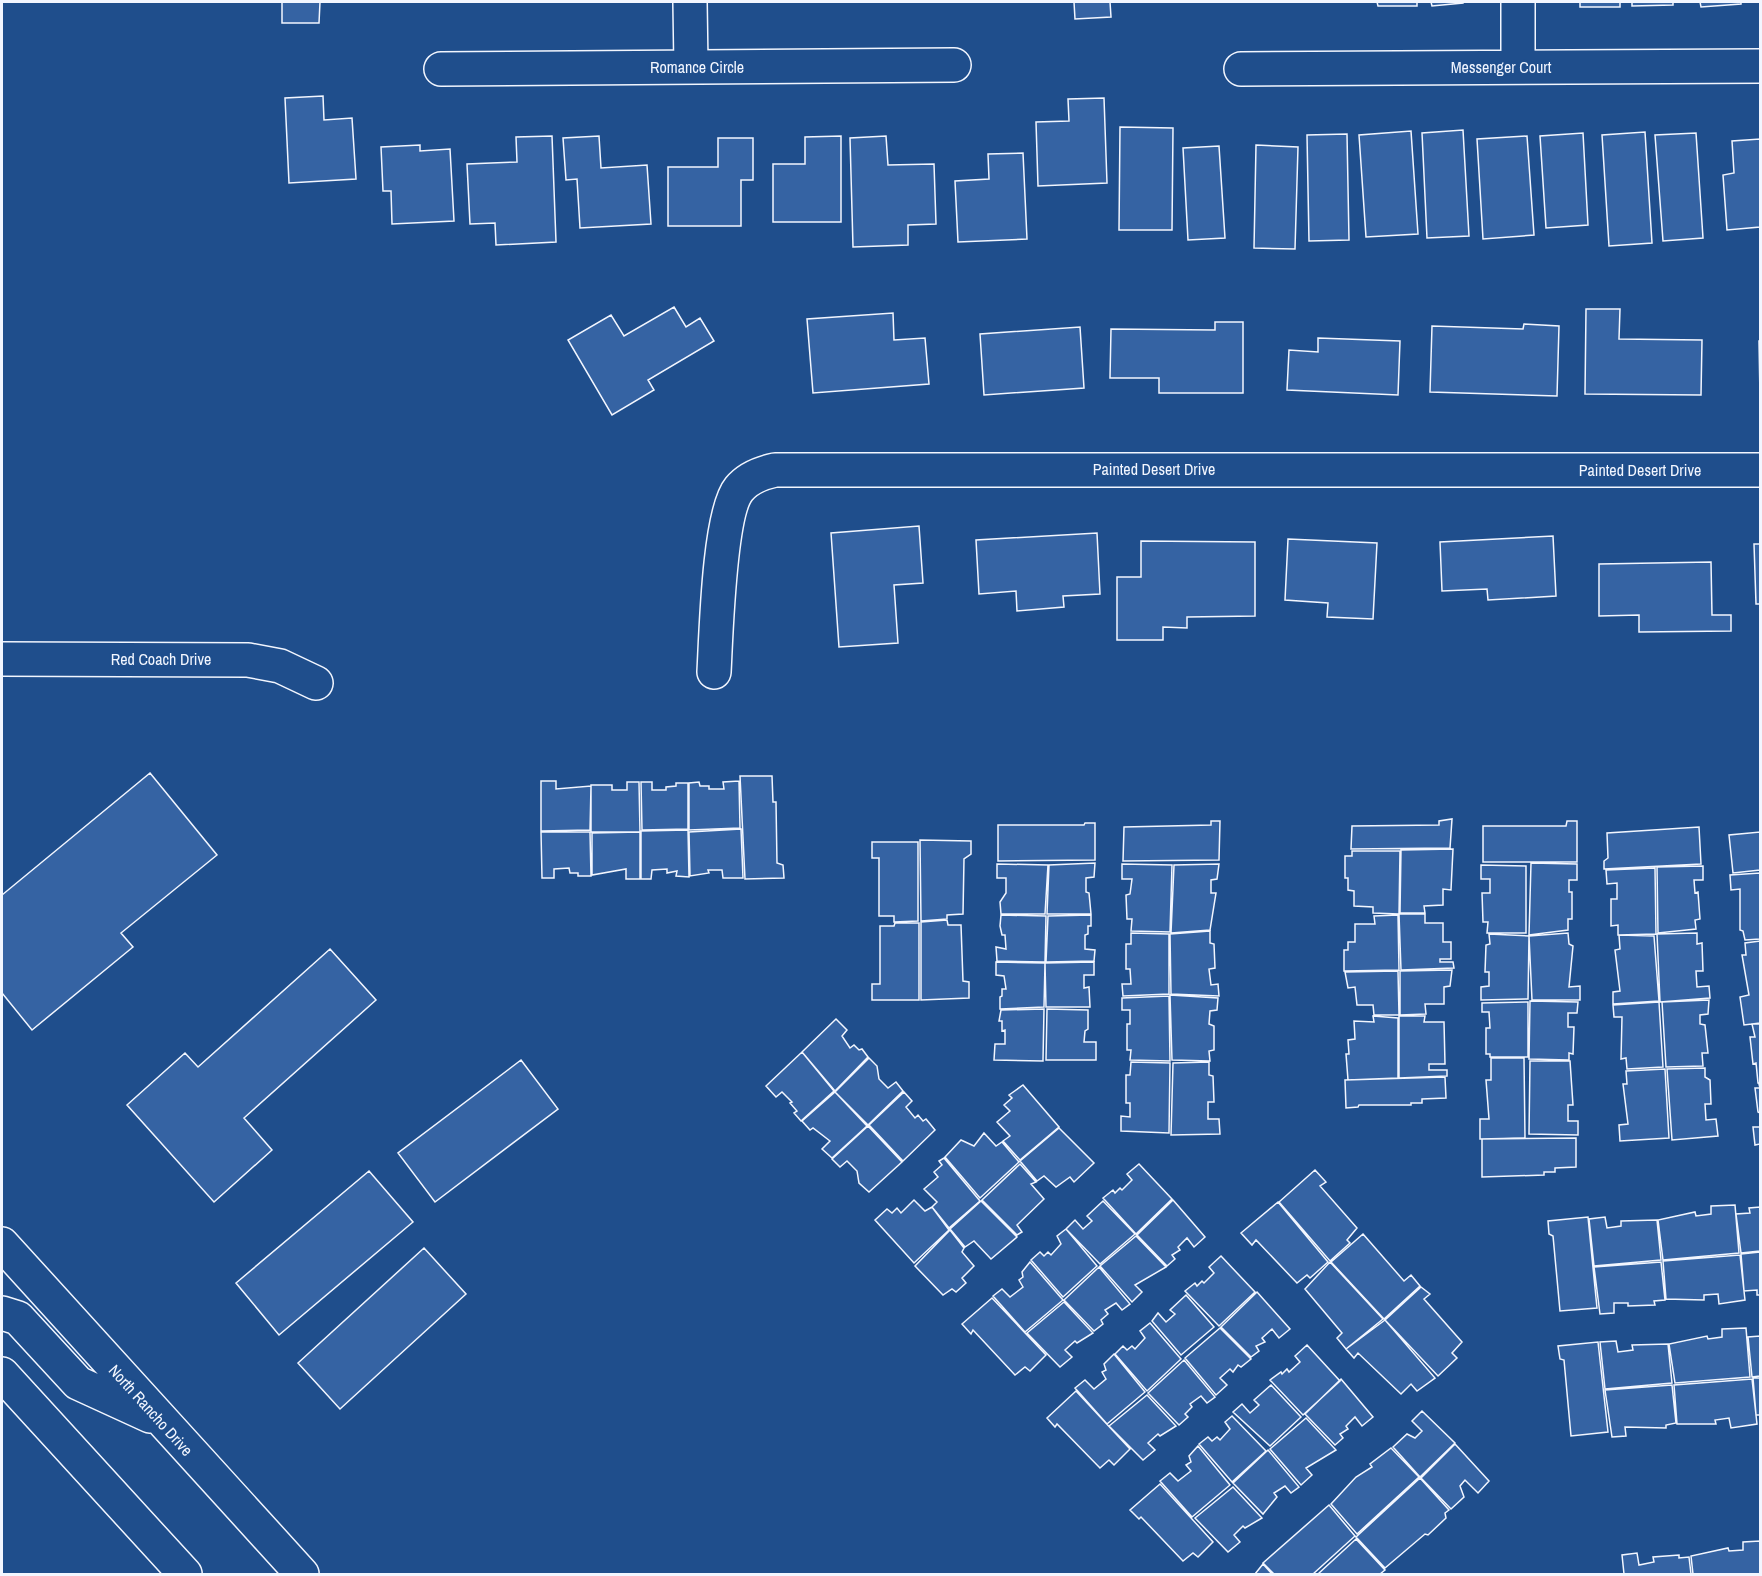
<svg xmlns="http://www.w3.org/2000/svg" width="1762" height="1576" viewBox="0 0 1762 1576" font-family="'Archivo Narrow',sans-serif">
<rect width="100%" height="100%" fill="#1f4e8c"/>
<path fill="#3563a3" stroke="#f2f6ff" stroke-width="1.5" d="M282,2h38l-1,21h-37z
M1074,2h36l1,15 -36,2z
M1377,2h40v4h-39z
M1431,2h32v1l-31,3z
M1580,2h40v5h-40z
M1632,2h41v3l-41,1z
M1700,2h41v2l-40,3z
M323,96l1,24 28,-2 4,61 -67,4 -4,-85z
M1104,98l3,85 -69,3 -2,-64 33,-1 -1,-22z
M1120,127l53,1 -1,102h-53z
M1463,130l6,106 -42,2 -5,-105z
M1411,131l7,103 -52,3 -7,-102z
M1645,132l7,111 -43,3 -7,-111z
M1583,133l5,92 -42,3 -6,-92z
M1696,133l7,105 -40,3 -8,-106z
M1347,134l2,106 -40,1 -2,-106z
M552,136l4,106 -60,3 -1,-22 -25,1 -3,-60 50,-2 -1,-25z
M599,136l2,32 46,-3 4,59 -71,4 -3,-49 -11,1 -3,-42z
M841,136v86h-68v-58h32v-27z
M886,136l2,29 46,-1 2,60 -28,1v20l-55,2 -3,-109z
M1527,136l7,99 -51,4 -6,-100z
M718,138h35v42h-12v46h-73v-59h50z
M1760,139v88l-33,3 -4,-55 11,-2 -2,-32z
M420,145v6l30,-2 4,72 -62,3 -1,-33h-8l-2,-44z
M1256,145l42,2 -3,102 -41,-1z
M1219,146l6,92 -37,2 -5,-92z
M1023,153l4,86 -69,3 -3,-61 34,-2 -1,-25z
M674,307l12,20 14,-9 14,23 -66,39 6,10 -42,25 -44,-75 43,-25 13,21z
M1586,309h34l-1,30 83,1 -1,55 -116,-1z
M893,313l1,27 31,-2 4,46 -116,9 -6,-74z
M1215,322h28v71h-84v-15h-49l1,-49 104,1z
M1524,324l35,2 -2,70 -127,-4 2,-66 91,3z
M1080,327l4,61 -100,7 -4,-61z
M1318,338l82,3 -2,54 -111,-5 2,-40 29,2z
M1759,341h1v56z
M919,526l4,57 -29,2 4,58 -59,4 -8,-114z
M1097,533l3,61 -37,2 1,11 -47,4 -1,-20 -37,3 -3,-54z
M1553,536l3,60 -68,4 -1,-11 -45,2 -2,-49z
M1288,539l89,4 -4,76 -46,-2 1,-14 -43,-3z
M1141,541l114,1v74l-68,1v11l-24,-1v13h-46v-63h24z
M1754,544h6v60h-4z
M1711,562l1,53h19v16l-92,1v-17l-40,1v-52z
M150,773l67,82 -96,78 12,14 -101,83 -30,-37v-98z
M740,776h32l1,26h3l1,61 6,2 1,13 -39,1z
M541,781h15v8l35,-3 -1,44 -49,1z
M739,781l1,47 -51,2v-47l10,-1 1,4h9v3h15l-1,-7z
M627,782h12l1,50h-49v-47h21v5h15z
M641,782h11v8h14v-3l10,-1v-3h12v46l-46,1z
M1452,819l-2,29 -99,1 1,-23 87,-1v-4z
M1211,821h9l-1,39 -96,1 1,-34 87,-2z
M1567,821h10v41h-94v-36h83z
M1085,823h10v37l-97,1v-36h86z
M1699,827l2,37 -97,5v-8l4,-3 -1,-25z
M741,829l2,49h-20l-1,-8h-14l1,3 -19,3 -1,-44z
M688,830l1,47 -13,-1 1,-5 -10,2v-4l-15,1 -1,9h-10v-48z
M541,832h49l1,44h-13v-3h-8l-1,-5 -15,1v9h-12z
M640,832v47h-14v-10l-34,6v-42z
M1760,832v38l-27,3 -4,-38z
M920,840l51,1v13l-7,5 -1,55 -16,1v4l-26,2z
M872,842h46v79l-24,1v-6h-15v-58h-7z
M1453,849l-2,41 -8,-1v16l-19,1 1,7h-25l1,-63z
M1352,851h48l-1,63 -26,-1v-6l-19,-1v-15l-6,-1v-12h-3v-22h7z
M1095,863l-1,14 -8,1v14l3,1 2,21h-44l2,-49z
M1531,863l46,1v16h-8v12h3v27h-4v11l-39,5z
M997,864l51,1 -3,49h-44l-1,-12 6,-9v-15h-9z
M1122,864l50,1 -2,67 -39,-1 1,-12h-5l-1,-24 4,-1 2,-15h-10z
M1219,864l-2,15 -6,1v13h5l-6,37 -39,3 3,-68z
M1481,865l45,1v67h-39l1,-11h-5l-1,-29h8v-14h-9z
M1703,866v14h-9l1,13 3,-1 2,27 -5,1 1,9 -38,4 -1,-66z
M1655,868l1,66 -38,1v-10l-7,1v-27h6v-16l-10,1 -1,-14z
M1760,873v66l-15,1 -2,-9 -3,-1v-41l-9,1 -1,-15z
M1399,914h26v9h18v19h8v17h-11v3h13l1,6 -53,2z
M1001,915l45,1 -1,46 -48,-1 -1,-14 10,2 -1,-14h-3l-2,-9z
M1091,915v11h-3v8l-3,1v14l10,1 -1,11 -48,1 2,-46z
M1398,915l1,55 -55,1v-21h4v-8h7v-18h20l-1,-8z
M947,920l1,5h13l2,56 6,1v16l-48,2v-78z
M895,923h24v77h-47v-16h8v-58h14z
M1210,931v12l4,1 1,24 -6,1 2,16 7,-1 1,12 -48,-2 -1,-60z
M1131,933l38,1v60l-46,2 -1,-12h9l-1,-15h-4v-25h5z
M1568,933l1,11 4,2 -4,41 11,-1v14h-48l-3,-64z
M1697,933v11l5,-1 1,28h-7l1,16 12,-1 1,12 -50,4 -3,-68z
M1489,934l40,2 -1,63 -47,1v-13l8,-1v-14h-4l1,-27 4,-1z
M1619,935l35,1 5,65 -46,3v-12l7,-1 -5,-41 5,-1z
M1760,941v82l-16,2 -4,-28 9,-2 -7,-40h4l-1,-12z
M330,949l46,51 -132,118 28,32 -58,52 -87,-97 58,-52 13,14z
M996,962l49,1 -1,44 -44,2v-12l2,-1v-7h4l-2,-13 -8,-1z
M1094,962v13h-10v13l5,-1 1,20h-44l-1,-44z
M1452,970l-2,16 -6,1v17h-19l1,10 -26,1v-44z
M1398,971l1,44h-25l-1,-10h-16l-2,-18 -7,1 -3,-16z
M1170,995l48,3 -1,12 -7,1 -1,13 5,2v24l-5,1 1,10 -38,-1z
M1169,996l1,65 -40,-1 1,-10h-4v-26h3v-14h-8v-12z
M1709,1000l-1,14 -8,1v9l5,1 3,28h-6l1,13 -37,1 -4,-65z
M1530,1001l48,1 -1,11h-9v14h6l-1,27 -4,-1v7l-40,-1z
M1528,1002v55h-38v-3h-4v-26h4l-1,-16h-7v-9z
M1659,1002l4,65 -36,2 -1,-11 -5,1 1,-42h-8l-1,-12z
M1044,1009l-1,52 -49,-1 1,-16h10v-14l-3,1v-10h-3l2,-11z
M1047,1009l41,1v19l-3,2 -1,11h12v18h-50z
M1373,1016l25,2v60l-50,2 -2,-26h3l-1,-14 7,-1 -1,-18 20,1z
M1399,1016h26l-1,6h20l1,42h-16v6h18v6l-48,2z
M836,1019l11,11 -5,6 8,12 4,-3 5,5 3,-1 6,8 -33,34 -33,-39z
M1752,1024h8v59h-2l-2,-20 -3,1 -3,-27h5z
M802,1052l32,39 -33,30 -7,-8 3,-2 -7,-8 2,-1 -10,-10 -6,5 -10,-11z
M869,1058l8,8 2,13 9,9 8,-6 7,9 -35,34 -33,-33z
M1491,1058h33l1,80 -45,1v-20h9l-3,-39h5z
M521,1060l37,49 -123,93 -37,-49z
M1530,1061h40l3,44h-5v16h10v14l-49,-1z
M1131,1062l39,1 -1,70 -48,-2v-15l9,1v-14h-4v-28h4z
M1209,1062v13l4,1 1,26h-6v17h11l1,15 -49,1 2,-72z
M1705,1068v9l5,3 1,24h-6l1,16 10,-1 2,17 -46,4 -5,-71z
M1665,1069l4,69 -49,3 -1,-16 9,-1 -5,-40h4l-1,-13z
M1445,1077l1,21 -24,1v4h-11v2h-52l-1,2 -12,1 -1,-28z
M1759,1084h1v29l-2,-1 -3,-24h5z
M1023,1085l36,42 -39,33 -17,-19 7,-5 -13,-14 13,-11 -6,-6 8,-7 -3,-3z
M835,1092l32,34 -35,32 -10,-9 8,-8 -17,-13 -3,2 -8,-9z
M904,1092l8,9 -6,6 9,11 3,-3 5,6 3,-2 9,11 -32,31 -34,-36z
M868,1126l34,36 -33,30 -10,-9 -2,-12 -10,-10 -7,6 -8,-8z
M1753,1127h7v17l-5,1z
M1059,1128l35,35 -20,19 -4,-5 -14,10 -12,-11 -7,5 -17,-20z
M984,1133l12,13 6,-4 17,20 -39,36 -35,-41 16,-17 13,6z
M1576,1138v29l-21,1v4h-11v3l-62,2v-38z
M944,1158l36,43 -31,27 -17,-21 5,-5 -13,-13 14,-12 -4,-5 8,-7 -3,-4z
M1020,1164l16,18 -5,2 13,15 -27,26 5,7 -5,3 -35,-35z
M1139,1164l33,35 -36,35 -33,-36 10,-8 2,3 5,-5 2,2 10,-10 -5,-6z
M1315,1170l11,12 -6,4 37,42 -10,12 3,3 -20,18 -51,-59z
M369,1171l44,51 -134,113 -43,-52z
M914,1200l11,11 7,-4 17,23 -35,33 -39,-43 12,-11 5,4 5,-5 4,5z
M1173,1200l32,37 -11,10 -7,-9 -9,9 2,3 -8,5 3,4 -8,7 -30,-31z
M981,1201l36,36 -26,22 -17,-18 -9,6 -15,-18z
M1103,1201l32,33 -35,30 -34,-35 9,-9 8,9 9,-8 -5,-5z
M1278,1202l50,60 -18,16 -3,-3 -10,8 -41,-43 -4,5 -11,-12z
M1735,1205l4,48 -76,7 -5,-40 37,-8 1,4 15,-2v-8z
M1760,1207v44l-19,2 -5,-39 14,-1 -1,-5z
M1588,1217l9,91 -37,3 -7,-75 -4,-2 -1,-13z
M1605,1217l2,11 14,-2v-5l36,-1 4,40 -67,6 -5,-47z
M1066,1229l31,37 -34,31 -32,-37 9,-8 4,4 4,-4 3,3 10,-11 -4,-8z
M950,1230l14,18 -2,4 12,14 -12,12 4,5 -10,9 -4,-3 -9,6 -28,-29z
M1363,1234l41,47 7,-6 9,11 -36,33 -53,-57z
M1136,1236l30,31 -31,18 7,7 -10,10 -32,-36z
M424,1248l42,46 -126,115 -42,-46z
M1760,1252v43h-3v-5l-13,1 -3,-37z
M1740,1255l5,45 -26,4 -1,-10 -14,1v5l-38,-1 -3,-38z
M1221,1256l34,36 -36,34 -34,-35 10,-8 2,3 5,-5 2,2 10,-10 -5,-6z
M1030,1262l33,38 -38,32 -32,-36 9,-7 8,8 13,-10 -4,-7 4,-3 -1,-5z
M1330,1262l53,57 -37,30 -9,-11 5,-5 -37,-44z
M1661,1262l4,38 -11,1 1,4 -27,1v-3h-14v10l-14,1 -6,-47z
M1099,1267l31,37 -8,6 -6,-7 -11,7 3,4 -7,6 2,4 -9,7 -30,-31z
M1421,1287l9,7 -6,5 38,43 -10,11 5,5 -19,18 -53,-56z
M1257,1292l33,37 -11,9 -7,-9 -10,9 3,4 -9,4 3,5 -8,6 -30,-30z
M1186,1295l28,32 -33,28 -29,-34 6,-8 8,9 9,-8 -5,-4z
M992,1298l54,57 -16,16 -5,-4 -10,8 -42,-45 -2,4 -9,-10z
M1064,1302l29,31 -16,10 -2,-2 -10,9 7,7 -12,10 -33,-34z
M1385,1320l50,58 -18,13 -6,-7 -10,10 -43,-41 -4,5 -8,-9z
M1150,1323l31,36 -34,32 -32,-37 8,-8 4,4 5,-4 3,3 10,-11 -5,-7z
M1220,1328l31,31 -10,8 -3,-2 -5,7 -3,-3 -10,9 7,7 -11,10 -31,-37z
M1746,1328l4,49 -75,6 -6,-39 38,-8 1,3 14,-2v-8z
M1760,1336v40l-8,1 -4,-40z
M1616,1341l2,11 15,-2 -1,-5 36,-1 4,39 -67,6 -5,-47z
M1598,1342l10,90 -37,4 -7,-76 -4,-1 -2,-13z
M1307,1345l33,36 -37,34 -33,-35 11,-8 1,2 5,-5 2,3 11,-10 -5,-6z
M1114,1354l31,38 -38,32 -32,-36 10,-8 9,9 12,-10 -4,-7 4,-2 -2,-6z
M1184,1360l31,37 -8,6 -6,-7 -11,8 2,3 -7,7 3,3 -9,8 -31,-32z
M1753,1378h7v37h-4z
M1341,1379l32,38 -11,9 -7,-9 -9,9 2,3 -8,5 3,4 -8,7 -30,-31z
M1752,1379l5,45 -26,4 -2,-10 -14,2 1,4h-39l-3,-39z
M1271,1385l30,32 -31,29 -37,-34 9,-8 8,9 9,-8 -5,-5z
M1672,1385l4,38 -10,2v3l-41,-1 1,9 -14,1 -7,-47z
M1076,1391l54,58 -16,16 -5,-5 -9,8 -43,-44 -2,3 -8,-9z
M1147,1395l29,31 -16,10 -2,-2 -10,9 7,7 -12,10 -34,-34z
M1422,1411l33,32 -35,34 -27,-30 14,-13 8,4 7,-7 -10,-10z
M1232,1416l34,35 -34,31 -33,-38 9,-7 4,4 5,-4 3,3 10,-11 -5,-7z
M1306,1418l30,32 -30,18 6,7 -11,10 -31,-36z
M1455,1444l34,37 -11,12 -13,-13 -5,6 4,11 -13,12 -30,-31z
M1198,1446l32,39 -38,32 -32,-36 10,-8 8,8 13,-10 -5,-6 5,-3 -2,-6z
M1391,1448l28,29 -62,57 -26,-30 25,-27 16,-10 -2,-3z
M1268,1450l31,37 -8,6 -6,-7 -11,7 3,4 -14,17 -30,-31z
M1420,1478l29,32 -4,3 1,5 -18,17 -3,-1 -40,34 -29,-31z
M1160,1484l53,58 -15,15 -5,-4 -10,8 -42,-44 -2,2 -9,-9z
M1233,1487l29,31 -17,10 -2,-2 -9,9 6,7 -12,10 -33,-34z
M1329,1505l26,31 -42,38h-39l-11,-11z
M1356,1539l29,31 -5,4h-62z
M1760,1541v33h-67l-2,-18 37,-8 1,3 14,-1v-8z
M1637,1553l2,12 15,-3 -1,-5 26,-2v3l10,-1 2,17h-67l-2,-19z
M1263,1564l9,10h-17z"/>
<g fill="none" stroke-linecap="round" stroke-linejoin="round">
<defs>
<path id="minor" d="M690,2l1,64
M1518,2v65
M441,69l513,-4
M1241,69l519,-3
M2,659l246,1 32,6 36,17
M714,672c2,-36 5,-159 25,-183 9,-11 22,-16 36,-19h985"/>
<path id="major" d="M2,1244l300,330
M2,1313l16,5 60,65 72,33
M2,1374l183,200"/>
</defs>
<use href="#minor" stroke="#f2f6ff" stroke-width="36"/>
<use href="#major" stroke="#f2f6ff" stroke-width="36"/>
<use href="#minor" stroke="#1f4e8c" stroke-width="33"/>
<use href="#major" stroke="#1f4e8c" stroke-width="33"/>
</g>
<g text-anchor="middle" stroke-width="4.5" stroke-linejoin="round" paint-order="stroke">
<g font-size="16" fill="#f2f6ff" stroke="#1f4e8c">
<text x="697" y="73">Romance Circle</text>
<text x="1501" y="73">Messenger Court</text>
<text x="1154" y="475">Painted Desert Drive</text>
<text x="1640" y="476">Painted Desert Drive</text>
<text x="161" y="665">Red Coach Drive</text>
<text transform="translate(151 1410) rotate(48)" y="6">North Rancho Drive</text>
</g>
</g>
<rect width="1762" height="1576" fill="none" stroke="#f2f6ff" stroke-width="6"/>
</svg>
